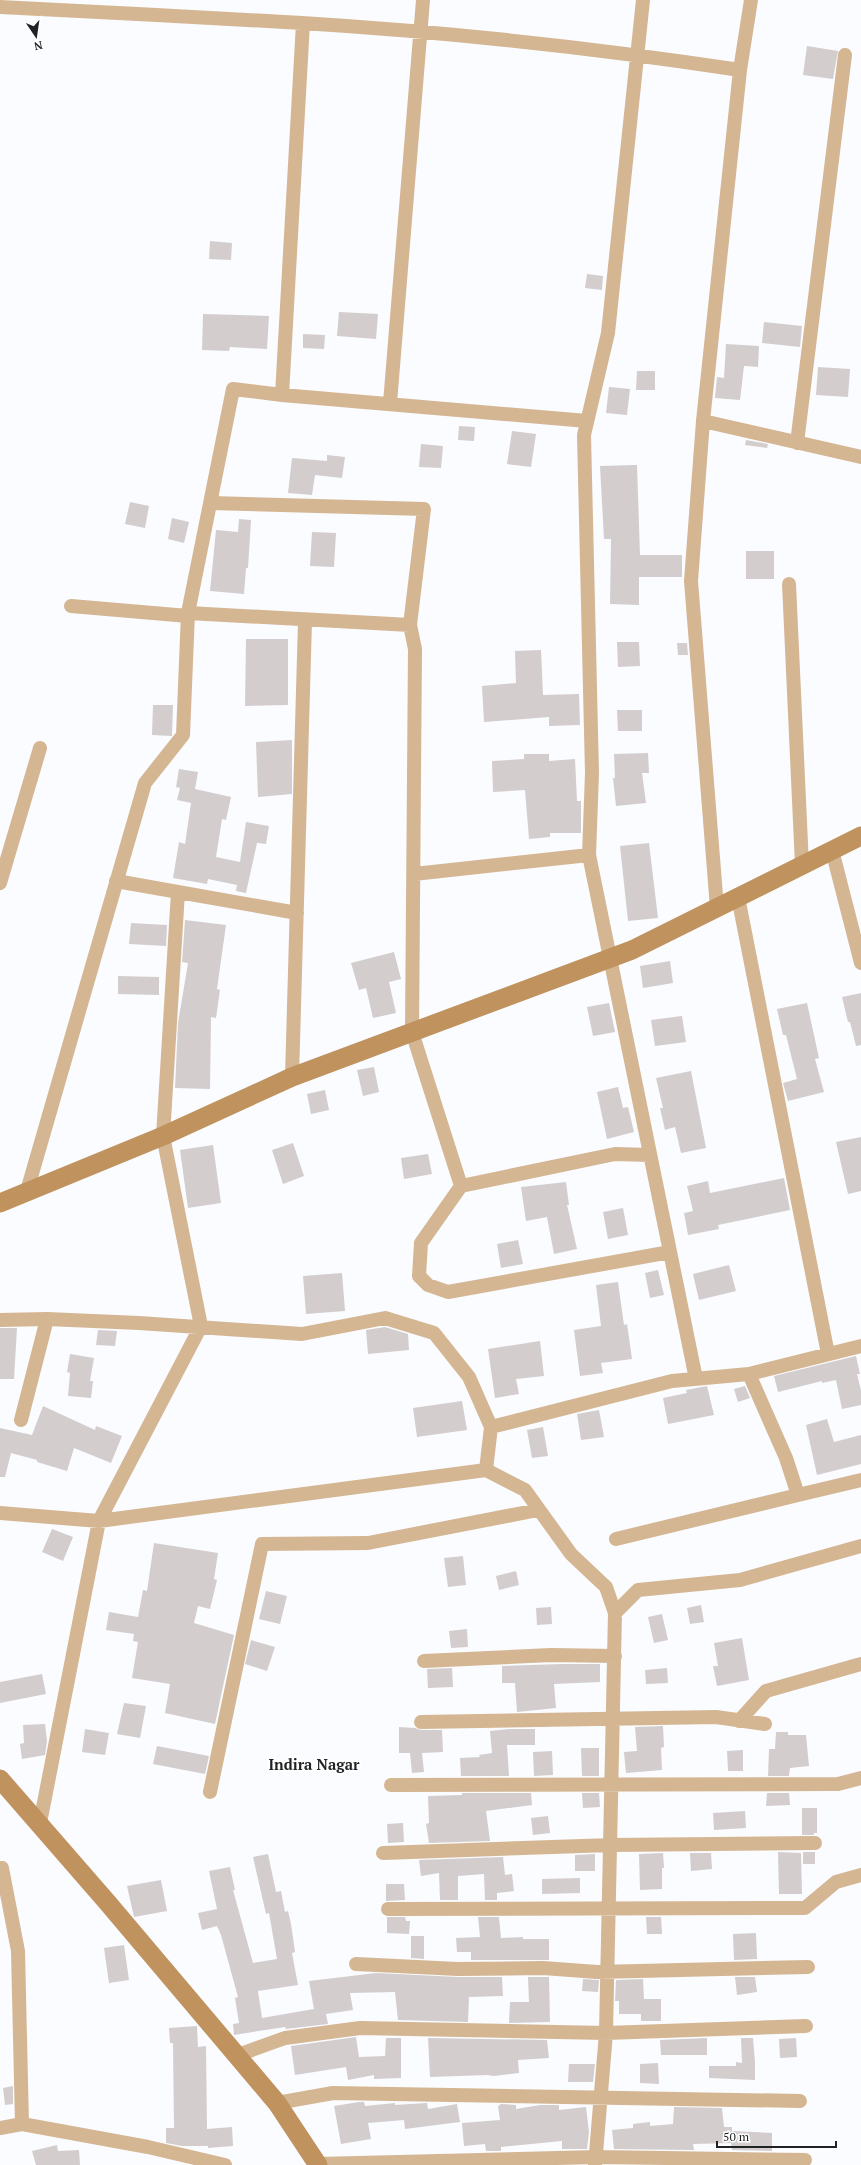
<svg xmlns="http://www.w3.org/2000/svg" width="861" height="2165" viewBox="0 0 861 2165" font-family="'PT Serif',serif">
<rect width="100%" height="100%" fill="#fafcff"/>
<path fill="#d3cdce" d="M807,46l31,5 -5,28 -30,-4z
M210,241l22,2 -1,17 -22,-1z
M587,274l16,2 -1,14 -17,-2z
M339,312l39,2 -2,25 -39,-3z
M203,314l66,2 -2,33 -37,-2 -1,4 -27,-1z
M764,322l38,4 -2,21 -38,-4z
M303,334l22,1 -1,14 -21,-1z
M726,344l33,2 -1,21 -14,-1 -4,34 -25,-2 2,-21 7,1z
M818,367l32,2 -2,28 -32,-2z
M637,371h18v19h-19z
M609,387l21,2 -3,26 -21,-2z
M459,426l16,1 -1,14 -16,-1z
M512,431l24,3 -5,33 -24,-3z
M746,440l22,4 -1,4 -22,-3z
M421,444l22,2 -2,22 -22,-1z
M327,455l18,2 -3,21 -27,-3 -3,20 -24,-2 4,-35 35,3z
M637,465l3,90h42v22h-43v28l-29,-1 1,-65h-7l-4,-73z
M130,502l19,4 -4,22 -20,-4z
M172,518l17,4 -5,21 -16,-4z
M239,519l12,1 -3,48h-2l-2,26 -34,-3 6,-61 22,2z
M312,532l24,1 -2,34 -24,-1z
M746,551h28v28h-28z
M246,639h42v66l-43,1z
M617,642h22l1,24 -22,1z
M677,643h10l1,12h-10z
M541,650l2,45 36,-1 1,31 -31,1v-9l-65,5 -2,-36 34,-3 -1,-32z
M153,705h20l-1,31 -20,-1z
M617,710h25v21h-24z
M292,740v54l-34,3 -2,-55z
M648,753l1,20h-7l4,30 -30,3 -3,-28h2l-1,-24z
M524,754h25v7l26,-2 2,42h4v32h-31v4l-21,2 -4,-49 -32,2 -1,-31 32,-2z
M179,769l19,3 -3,17 36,8 -5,23 -4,-1 -6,38 24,5 6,-40 23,4 -3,18 -9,-1 -11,50 -10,-2 1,-6 -29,-6 -1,5 -34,-6 6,-36 6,2 6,-41 -14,-3 3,-12 -4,-1z
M649,843l9,75 -30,3 -8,-75z
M185,920l41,5 -9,64 3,1 -4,28 -5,-1 -1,72 -35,-1 3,-65 10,-60 -6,-1z
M131,923l36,2 -1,21 -37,-2z
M394,952l7,27 -12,3 7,31 -23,5 -7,-30 -7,2 -8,-27z
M670,961l3,22 -30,5 -3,-22z
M118,976l41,1v18l-41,-1z
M861,993v52l-5,1 -6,-24h-2l-6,-25z
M609,1003l6,29 -22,4 -6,-29z
M807,1003l12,55 -4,1 9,33 -36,9 -5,-18 14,-4 -11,-44h-3l-6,-26z
M682,1016l4,26 -31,4 -4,-26z
M374,1067l5,25 -16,4 -6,-26z
M691,1071l15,77 -25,5 -6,-26 -10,3 -5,-22h3l-7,-30z
M618,1087l5,21 5,-1 6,25 -27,7 -10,-47z
M325,1090l4,20 -18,4 -4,-20z
M861,1137v54l-13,3 -12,-52z
M293,1143l11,33 -21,8 -11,-34z
M213,1145l8,58 -33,5 -8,-58z
M428,1154l4,20 -28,5 -3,-21z
M784,1178l6,32 -72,15 1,4 -31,6 -4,-22 9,-2 -6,-25 21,-5 2,12z
M566,1182l3,23h-2l10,44 -23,5 -7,-37 -21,4 -5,-34z
M623,1208l5,27 -20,4 -5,-27z
M518,1240l5,24 -22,4 -4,-24z
M729,1265l7,26 -37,9 -6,-26z
M658,1270l6,25 -14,3 -5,-25z
M342,1273l3,38 -39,3 -3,-38z
M618,1282l6,43 3,-1 5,35 -31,4 2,10 -23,3 -6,-46 27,-4 -5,-41z
M385,1327l23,7 1,16 -41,4 -2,-24z
M0,1328h17l-3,51h-14z
M98,1330l19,1 -2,15 -19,-1z
M540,1341l4,35 -28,3 3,15 -24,4 -7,-49z
M70,1354l24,4 -4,23h3l-2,17 -23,-2 2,-23 -3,-1z
M856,1356l4,18h-3l4,17v14l-19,4 -6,-29 -14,3v-2l-44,11 -4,-16z
M707,1386l7,29 -46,9 -5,-26 24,-5 -1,-3z
M745,1386l5,12 -12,4 -4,-13z
M462,1401l5,29 -50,7 -4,-29z
M43,1406l52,24 1,-4 26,10 -11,27 -37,-15 -7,23 -30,-9v-2l-26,-7 -6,24h-5v-49l32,7z
M599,1410l5,27 -23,3 -4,-26z
M827,1419l7,23 27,-7v29l-44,11 -11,-50z
M543,1427l5,29 -16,2 -5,-28z
M52,1529l21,8 -10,24 -21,-9z
M154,1543l64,10 -4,26 3,1 -7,29 -12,-3 -4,17 40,12 -19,89 -50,-11 5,-29 -38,-6 6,-36 -5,-1 1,-7 -28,-4 3,-18 29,5 5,-27 4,1z
M463,1556l3,29 -18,2 -4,-29z
M516,1571l3,14 -20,5 -3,-14z
M266,1591l21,5 -7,28 -21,-5z
M701,1605l3,17 -14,2 -3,-16z
M551,1607l1,17 -15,1 -1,-17z
M662,1614l6,26 -14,3 -6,-26z
M467,1629l1,18 -17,1 -2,-17z
M742,1638l7,42 -32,6 -4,-20h5l-4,-23z
M251,1640l24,7 -8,24 -22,-7z
M562,1664h38v18l-46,2 2,24 -39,4 -2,-29h-13v-17z
M452,1668l1,19 -25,1 -1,-19z
M667,1668l1,15 -22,1 -1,-14z
M42,1674l4,20 -46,9v-21z
M124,1703l22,3 -6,32 -23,-4z
M45,1724l2,17 -2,14 -23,4 -2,-15 4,-1 -1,-18z
M663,1726l1,21 -3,1 1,22 -36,3 -2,-21 13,-1 -2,-24z
M399,1727l16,1 6,2h21l1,22 -21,1 2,19 -12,1 -2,-20h-11z
M85,1729l24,4 -4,22 -23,-3z
M509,1729h26v16h-28l2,31h-48l-1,-18 20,-1 -1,-2 13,-2 -2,-22z
M776,1732h12v3h18l3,31 -19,2 -1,8h-21l1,-27h6z
M157,1746l52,10 -4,18 -52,-10z
M581,1748h18v28h-17z
M743,1750v21h-15l-1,-20z
M552,1751l1,24 -19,1 -1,-24z
M462,1793h69l1,12 -46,6 4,30 -61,2 -3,-19 3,-1 -1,-27 34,-1z
M582,1793h17l1,14 -17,1z
M767,1793h22l1,12 -24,1z
M802,1808h15v25h-3v2h-12z
M745,1811l1,17 -32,2 -1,-17z
M548,1816l2,17 -17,2 -2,-17z
M403,1823l1,19 -16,1 -1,-19z
M778,1852l23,1 1,41h-23z
M803,1852h12v12h-12z
M663,1853l1,15h-2v21l-22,1 -1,-36z
M690,1853h21l1,16 -21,2z
M268,1854l8,38 5,-1 4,21 3,-1 3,13 4,28 -3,1 6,32 -40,6 4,27 52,-9 -5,-28 67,-8 82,4h44l1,19 -34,1 -1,25 -70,-2 -3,-28 -45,1 3,17 -27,4 2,10 -42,5 -1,-2 -51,8 -1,-11 6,-1 -4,-25 3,-1 -17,-62 -4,-9 -15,4 -4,-17 19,-4 -8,-38 21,-4 5,23h-2l20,73 24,-4 -8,-46 -3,1 -13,-57z
M595,1854v17h-20v-16z
M503,1857l2,18 7,-1 2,17 -17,2v7h-12l-1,-26 -26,2v24h-18l-1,-27 -18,3 -2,-16z
M580,1878v15l-38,1v-15z
M161,1880l6,31 -33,6 -7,-31z
M386,1884h18l1,16 -19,1z
M387,1917h18l1,4h4l-1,13 -22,-1z
M478,1917h21l2,21 22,-1v2h26v21h-78v-8h-14l-1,-14 24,-1z
M646,1917h15l1,17h-15z
M756,1933l1,26 -23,1 -1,-26z
M411,1936h13v23l-13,-1z
M124,1945l5,35 -20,3 -5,-35z
M528,1977h21l1,45 -41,1 1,-21h19z
M755,1977l2,15 -20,3 -2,-18z
M583,1979l16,1 -1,12 -16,-1z
M643,1979l1,20h17v22h-20v-7h-22v-13h-4l1,-21z
M197,2026l1,21 8,-1 1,83 25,-2 1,19 -25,2v-2h-26l-16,-3v-15h8l-1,-85h-3l-1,-15z
M356,2037l3,20 26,-1 1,-18h15v40l-27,1v-4l-26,5 -2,-13 -51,8 -4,-29z
M428,2038l119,2 2,18 -31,2 1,13 -25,3 -7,-1 -57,2z
M707,2038v17h-46l-1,-15z
M741,2038h12l2,24v18l-46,-2v-12h27v-4l6,1z
M796,2038l1,19 -17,1 -1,-19z
M658,2063l1,21 -19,-1v-19z
M569,2064h26l-2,18h-25z
M13,2086v18l-8,1 -2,-17z
M359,2102h5l1,4 30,-3v2l32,-2 1,6 29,-5 3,18 -55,7 -1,-9 -36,3 3,16 -30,5 -7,-38z
M501,2104l15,1v4l24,-4h19v5l27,-3 3,25 -2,17h-25v-8l-61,6v4h-15l-1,-7 -21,2 -2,-23 38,-3 -2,-14z
M674,2107l48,1 2,19h8v4l40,2v18l-40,-1 -1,-7 -38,1 1,6 -80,-1 -2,-19 21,-2v-4l17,-2v4l23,-2z
M57,2145l1,6 21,-1 1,15h-44l-4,-14z"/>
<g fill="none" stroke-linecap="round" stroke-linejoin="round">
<path stroke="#d4b693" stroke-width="14" d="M643,0l-35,333 -24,102 8,338 -3,82 107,524
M0,7c101,5 201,10 302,16 146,9 293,25 438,47
M282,395l21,-372
M390,403l33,-403
M703,421l158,36
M797,443l48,-388
M210,503l214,6 -14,116 5,24 -3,383 49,154
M789,584l13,281
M71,606l117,10
M188,613l222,12
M832,850l29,113
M414,874l175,-19
M116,881l181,32
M0,883l40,-135
M738,897l90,457
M717,908l-26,-327 12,-160 37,-351 11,-70
M292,1077l13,-456
M650,1155l-35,-1 -154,32 -40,57 -2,33 9,9 20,7 222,-40
M27,1191l118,-408 38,-48 5,-122 45,-224 49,6 305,26
M0,1320l47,-1 92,4 163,11 83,-16 49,15 35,44 22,50 181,-46 77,-7 112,-28
M749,1374l37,84 12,37 63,-15
M21,1420l26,-101
M491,1427l-5,43 39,20 46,64 35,33 9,26 -9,420 -11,132
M0,1513l99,8 387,-51
M616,1539l182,-44
M615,1613l23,-23 102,-10 121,-34
M424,1661l127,-6 64,1
M739,1721l27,-30 95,-27
M421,1722l295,-5 49,7
M391,1785l447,-1 23,-6
M210,1792l52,-248 106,-1 170,-33
M40,1823l59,-302 102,-195 -38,-190 15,-244
M383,1853l228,-8 204,-2
M0,1868h2l16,83 4,173 126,23 77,18
M388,1909l417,-1 31,-26 25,-7
M356,1964l102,5 85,-1 54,4 211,-5
M235,2056l50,-18 75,-10 246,5 200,-7
M277,2103l56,-10 467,8
M0,2128l22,-4
M317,2164l280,-7 208,3"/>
<path stroke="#bf925e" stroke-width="19" d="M0,1203l163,-67 129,-59 340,-127 229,-114
M0,1779l107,123 170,201 41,62"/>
</g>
<g text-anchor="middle" stroke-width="4" stroke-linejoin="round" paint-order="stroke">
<g font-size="15" font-weight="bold" fill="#212224" stroke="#fff">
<text x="314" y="1770">Indira Nagar</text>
</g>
</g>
<g transform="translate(36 36) rotate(167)" stroke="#ffffff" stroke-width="3" paint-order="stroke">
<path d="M0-3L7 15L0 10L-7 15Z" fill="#212224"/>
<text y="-6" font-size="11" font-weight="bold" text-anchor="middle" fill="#212224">N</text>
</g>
<path d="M717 2141v6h119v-6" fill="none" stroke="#212224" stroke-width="2"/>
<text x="723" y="2141" font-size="12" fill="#212224" stroke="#ffffff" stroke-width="3" paint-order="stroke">50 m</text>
</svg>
